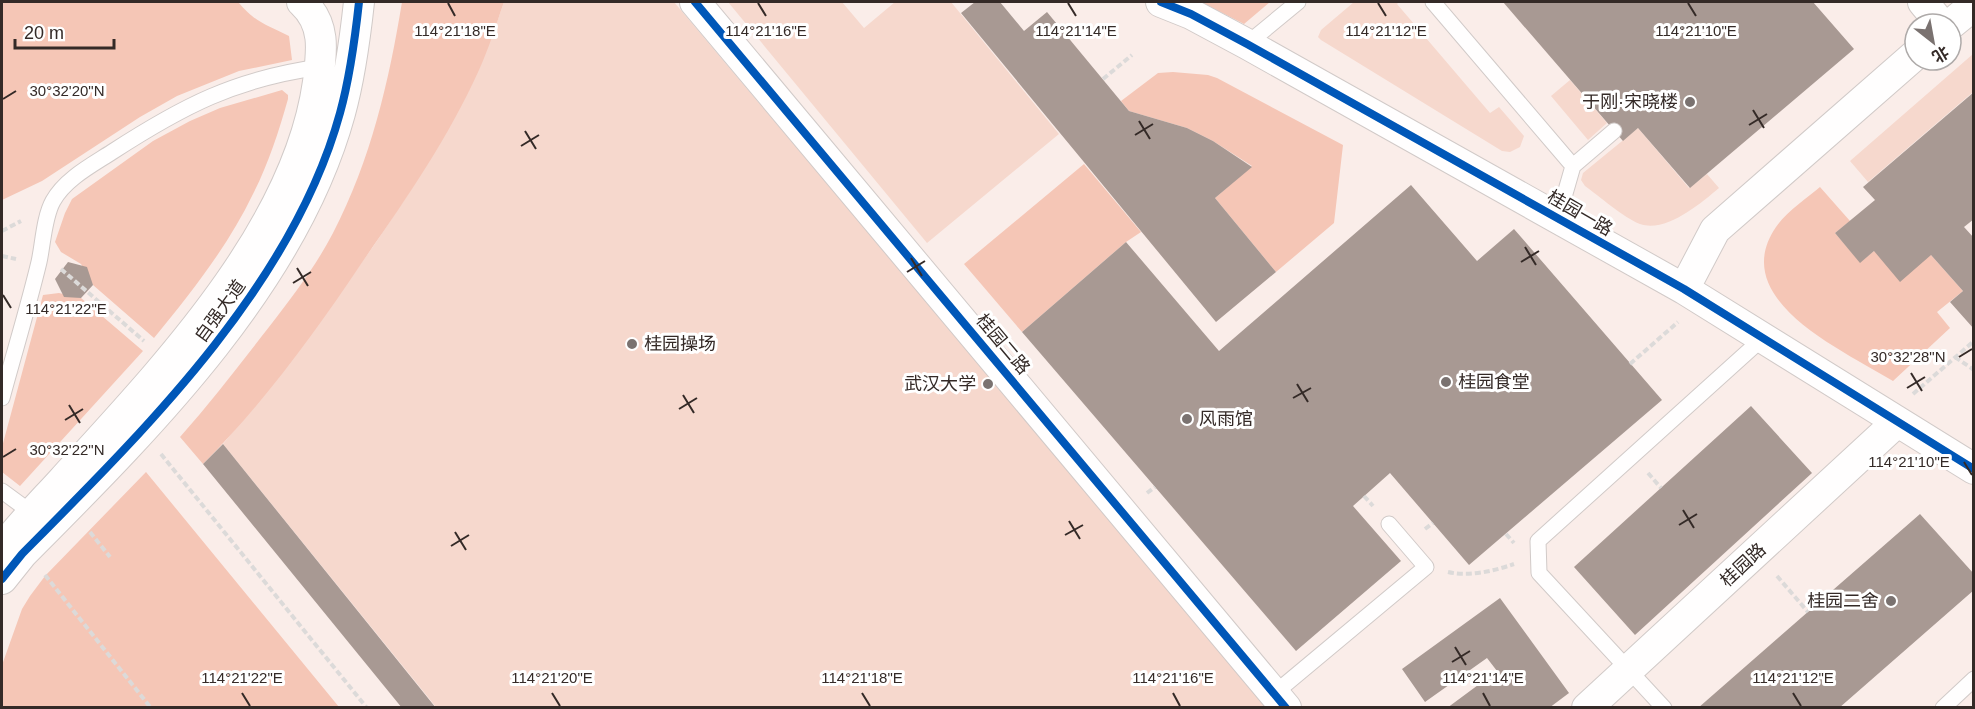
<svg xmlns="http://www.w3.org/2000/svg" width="1975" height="709" viewBox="0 0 1975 709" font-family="Arial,'Noto Sans SC',sans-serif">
<rect width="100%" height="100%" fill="#fcf9f7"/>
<path fill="#faede9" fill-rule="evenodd" d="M2,2h1971v705h-1971zM1915,24h36v36h-36z"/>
<path fill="#f6d8cd" d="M504,2h170l593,705h-831l-213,-263c55,-67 107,-135 156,-206 52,-77 96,-148 125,-236z
M728,2h114l22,26 31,-26h56l108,132 -132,109z
M1354,2h45l-2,2 93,109 9,-6 25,29 -4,11 -10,5 -8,-1 -181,-111 -3,-3 3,-7z
M1973,54v38l-105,90 -18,-21z
M1570,80l37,43 -19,17 -37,-44z
M1638,128l51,60 18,-14 12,14c-19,16 -53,45 -79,36 -16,-6 -41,-28 -55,-38l-4,-6 2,-7z"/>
<path fill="#f5c6b6" d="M2,2h236c18,21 27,22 51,34l3,24 -53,11 -62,25 -37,21 -98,64 -40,19z
M402,2h102c-8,23 -15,46 -25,68 -31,69 -75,132 -118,194 -47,70 -98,140 -158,200l-23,-27c31,-35 60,-73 89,-110 23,-30 47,-61 64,-94 38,-73 56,-152 69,-231z
M1201,2h69l-26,22z
M1173,72l35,3 9,3 126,67 -9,78 -58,49 -61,-74 37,-32 -39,-25 -26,-13 -58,-17 -8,-10 37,-28z
M282,90l6,5v4c-9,32 -20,66 -35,95 -25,52 -62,99 -99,144l-61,-53 -12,-21 -20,-12 -6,-10 10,-29 7,-14 81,-58 37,-20 30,-13z
M1084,164l57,68 -15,10 -104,90 -58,-68z
M1820,187l30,34 -15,12 25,29 14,-11 57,4 32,36 -26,21 13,16 -57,53c-48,-30 -167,-81 -117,-154 9,-14 31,-29 44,-40z
M59,293l22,5 62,53 -123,135 -18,-14v-25l41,-152z
M146,472l193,235h-337v-42l20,-56 8,-13 15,-20z"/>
<path fill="#a89993" d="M975,2h25l24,29 23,-19 82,99 58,17 26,13 39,26 -37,31 61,74 -60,50 -255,-309z
M1503,2h310l41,47 -164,139 -52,-60 -15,13z
M1974,92v127l-10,8 10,11v91l-24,-27 13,-11 -32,-36 -31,27 -26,-31 -14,12 -25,-30 40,-33 -12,-13z
M1411,185l66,76 37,-32 148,171 -193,165 -79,-92 -37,33 48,55 -105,90 -274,-319 104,-90 93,109z
M68,262l19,5 6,18 -12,13 -17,-1 -9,-18z
M1751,406l61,67 -177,162 -61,-68z
M223,444l213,264h-34l-199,-244z
M1920,514l54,60v16l-135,118h-141z
M1500,598l69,95 -20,15h-102l50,-37 -10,-13 -62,44 -23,-33z"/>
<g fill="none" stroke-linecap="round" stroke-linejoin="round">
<defs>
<path id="service" d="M1433,2l140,164
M1247,44l51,-42
M1558,218l15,-52 41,-35
M2,398c12,-45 26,-90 37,-136 4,-18 5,-45 14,-61 12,-22 39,-36 59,-49 71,-46 123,-73 208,-85
M2,491l30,22
M1275,693l151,-126 -37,-43
M1664,708l-125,-135 -1,-32 225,-203
M1943,708l31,-29"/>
<path id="minor" d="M695,2l591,706
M1161,2l30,12 56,30 437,245 290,180
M1923,2l18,22
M1951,24l23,-19
M1684,289l31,-59 200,-175
M2,549c18,-24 39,-45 60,-68 98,-108 235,-249 256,-399 4,-31 8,-58 -16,-80
M2,579l20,-25c122,-123 271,-269 318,-441 10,-36 15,-74 19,-111
M1587,708l310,-286"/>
</defs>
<use href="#service" stroke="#d1cac8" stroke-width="17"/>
<use href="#minor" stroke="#d1cac8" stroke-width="32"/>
<path stroke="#dcdad9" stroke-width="4" stroke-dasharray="6 3" stroke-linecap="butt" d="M1103,79l29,-24
M2,231l19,-10
M2,256l14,3
M61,269l83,72
M1955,357l19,13
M1630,364l48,-42
M1913,394l61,-53
M161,454l206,254
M1648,473l13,15
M1147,493l8,-6
M1364,496l9,10
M1425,529l8,-6
M90,532l20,25
M1506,534l8,9
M1448,572c21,5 46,-1 66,-8
M45,575l106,133
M1777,576l31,36"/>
<use href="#service" stroke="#fffefe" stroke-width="15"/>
<use href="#minor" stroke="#fffefe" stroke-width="30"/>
<defs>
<path id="cycleway" d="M695,2l591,706
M1161,2l30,12 56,30 437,245 290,180
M2,579l20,-25c122,-123 271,-269 318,-441 10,-36 15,-74 19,-111"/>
</defs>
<use href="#cycleway" stroke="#fff" stroke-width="11"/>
<use href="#cycleway" stroke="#0057b8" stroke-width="8"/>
</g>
<path fill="none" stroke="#342a27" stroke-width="2" d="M448,3l7,13M758,3l8,13M1068,3l8,13M1378,3l8,13M1688,3l8,13M3,99l13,-8M1753,110l11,18M1139,121l11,18M1749,125l18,-11M525,131l11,18M1135,135l18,-11M521,146l18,-11M1525,247l11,18M911,258l11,18M1521,262l18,-11M297,268l11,18M907,272l18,-11M293,283l18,-11M3,295l8,13M1959,357l13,-8M1911,373l11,18M1297,384l11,18M1907,388l18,-11M683,395l11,18M1293,398l18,-10M69,405l11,18M679,409l18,-11M65,420l18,-11M3,457l13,-8M1964,462l8,13M1683,510l11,18M1069,521l11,18M1679,525l18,-11M455,532l11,18M1065,535l18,-10M451,546l18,-11M1455,647l11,18M1452,662l18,-11M242,693l8,13M552,693l8,13M862,693l8,13M1173,693l7,13M1483,693l7,13M1793,693l8,13"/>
<g fill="#7a7270" stroke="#fff" stroke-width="2">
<circle cx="1690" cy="102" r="6"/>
<circle cx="632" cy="344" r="6"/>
<circle cx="1446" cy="382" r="6"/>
<circle cx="988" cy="384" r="6"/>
<circle cx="1187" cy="419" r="6"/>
<circle cx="1891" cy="601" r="6"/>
</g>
<g text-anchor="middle" stroke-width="6" stroke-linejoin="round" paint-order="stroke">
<g font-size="18" fill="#342a27" stroke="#fff" text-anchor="end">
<text x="1678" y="108">于刚·宋晓楼</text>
<text x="644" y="350" text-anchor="start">桂园操场</text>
<text x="1458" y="388" text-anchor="start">桂园食堂</text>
<text x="976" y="390">武汉大学</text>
<text x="1199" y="425" text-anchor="start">风雨馆</text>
<text x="1879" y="607">桂园二舍</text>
</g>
<g font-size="18" fill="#342a27" stroke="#fff">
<text transform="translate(1580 213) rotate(30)" y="6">桂园一路</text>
<text transform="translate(220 311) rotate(-54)" y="6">自强大道</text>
<text transform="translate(1003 344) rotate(50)" y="6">桂园二路</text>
<text transform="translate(1743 565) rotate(-43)" y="6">桂园路</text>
</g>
</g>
<g font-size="15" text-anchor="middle" fill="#342a27" stroke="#fff" stroke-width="6" stroke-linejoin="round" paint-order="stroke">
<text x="455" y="36">114°21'18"E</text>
<text x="766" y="36">114°21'16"E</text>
<text x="1076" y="36">114°21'14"E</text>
<text x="1696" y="36">114°21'10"E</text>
<text x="1386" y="36">114°21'12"E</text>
<text x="67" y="96">30°32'20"N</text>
<text x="66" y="314">114°21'22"E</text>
<text x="1908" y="362">30°32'28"N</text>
<text x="67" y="455">30°32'22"N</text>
<text x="1909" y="467">114°21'10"E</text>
<text x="242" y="683">114°21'22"E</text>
<text x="552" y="683">114°21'20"E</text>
<text x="862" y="683">114°21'18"E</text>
<text x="1173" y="683">114°21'16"E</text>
<text x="1483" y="683">114°21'14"E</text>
<text x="1793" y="683">114°21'12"E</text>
</g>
<rect width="1975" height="709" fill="none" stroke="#342a27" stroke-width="6"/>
<g transform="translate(1933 42) rotate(149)"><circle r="28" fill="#ffffff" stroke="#aeaaa9" stroke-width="1.5"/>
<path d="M0-4.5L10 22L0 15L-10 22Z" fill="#7a7270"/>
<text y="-9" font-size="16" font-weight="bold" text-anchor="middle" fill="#342a27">北</text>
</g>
<path d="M15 39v9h99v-9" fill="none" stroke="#342a27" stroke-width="3"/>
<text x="24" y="39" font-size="18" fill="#342a27" stroke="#ffffff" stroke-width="4.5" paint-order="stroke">20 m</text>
</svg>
